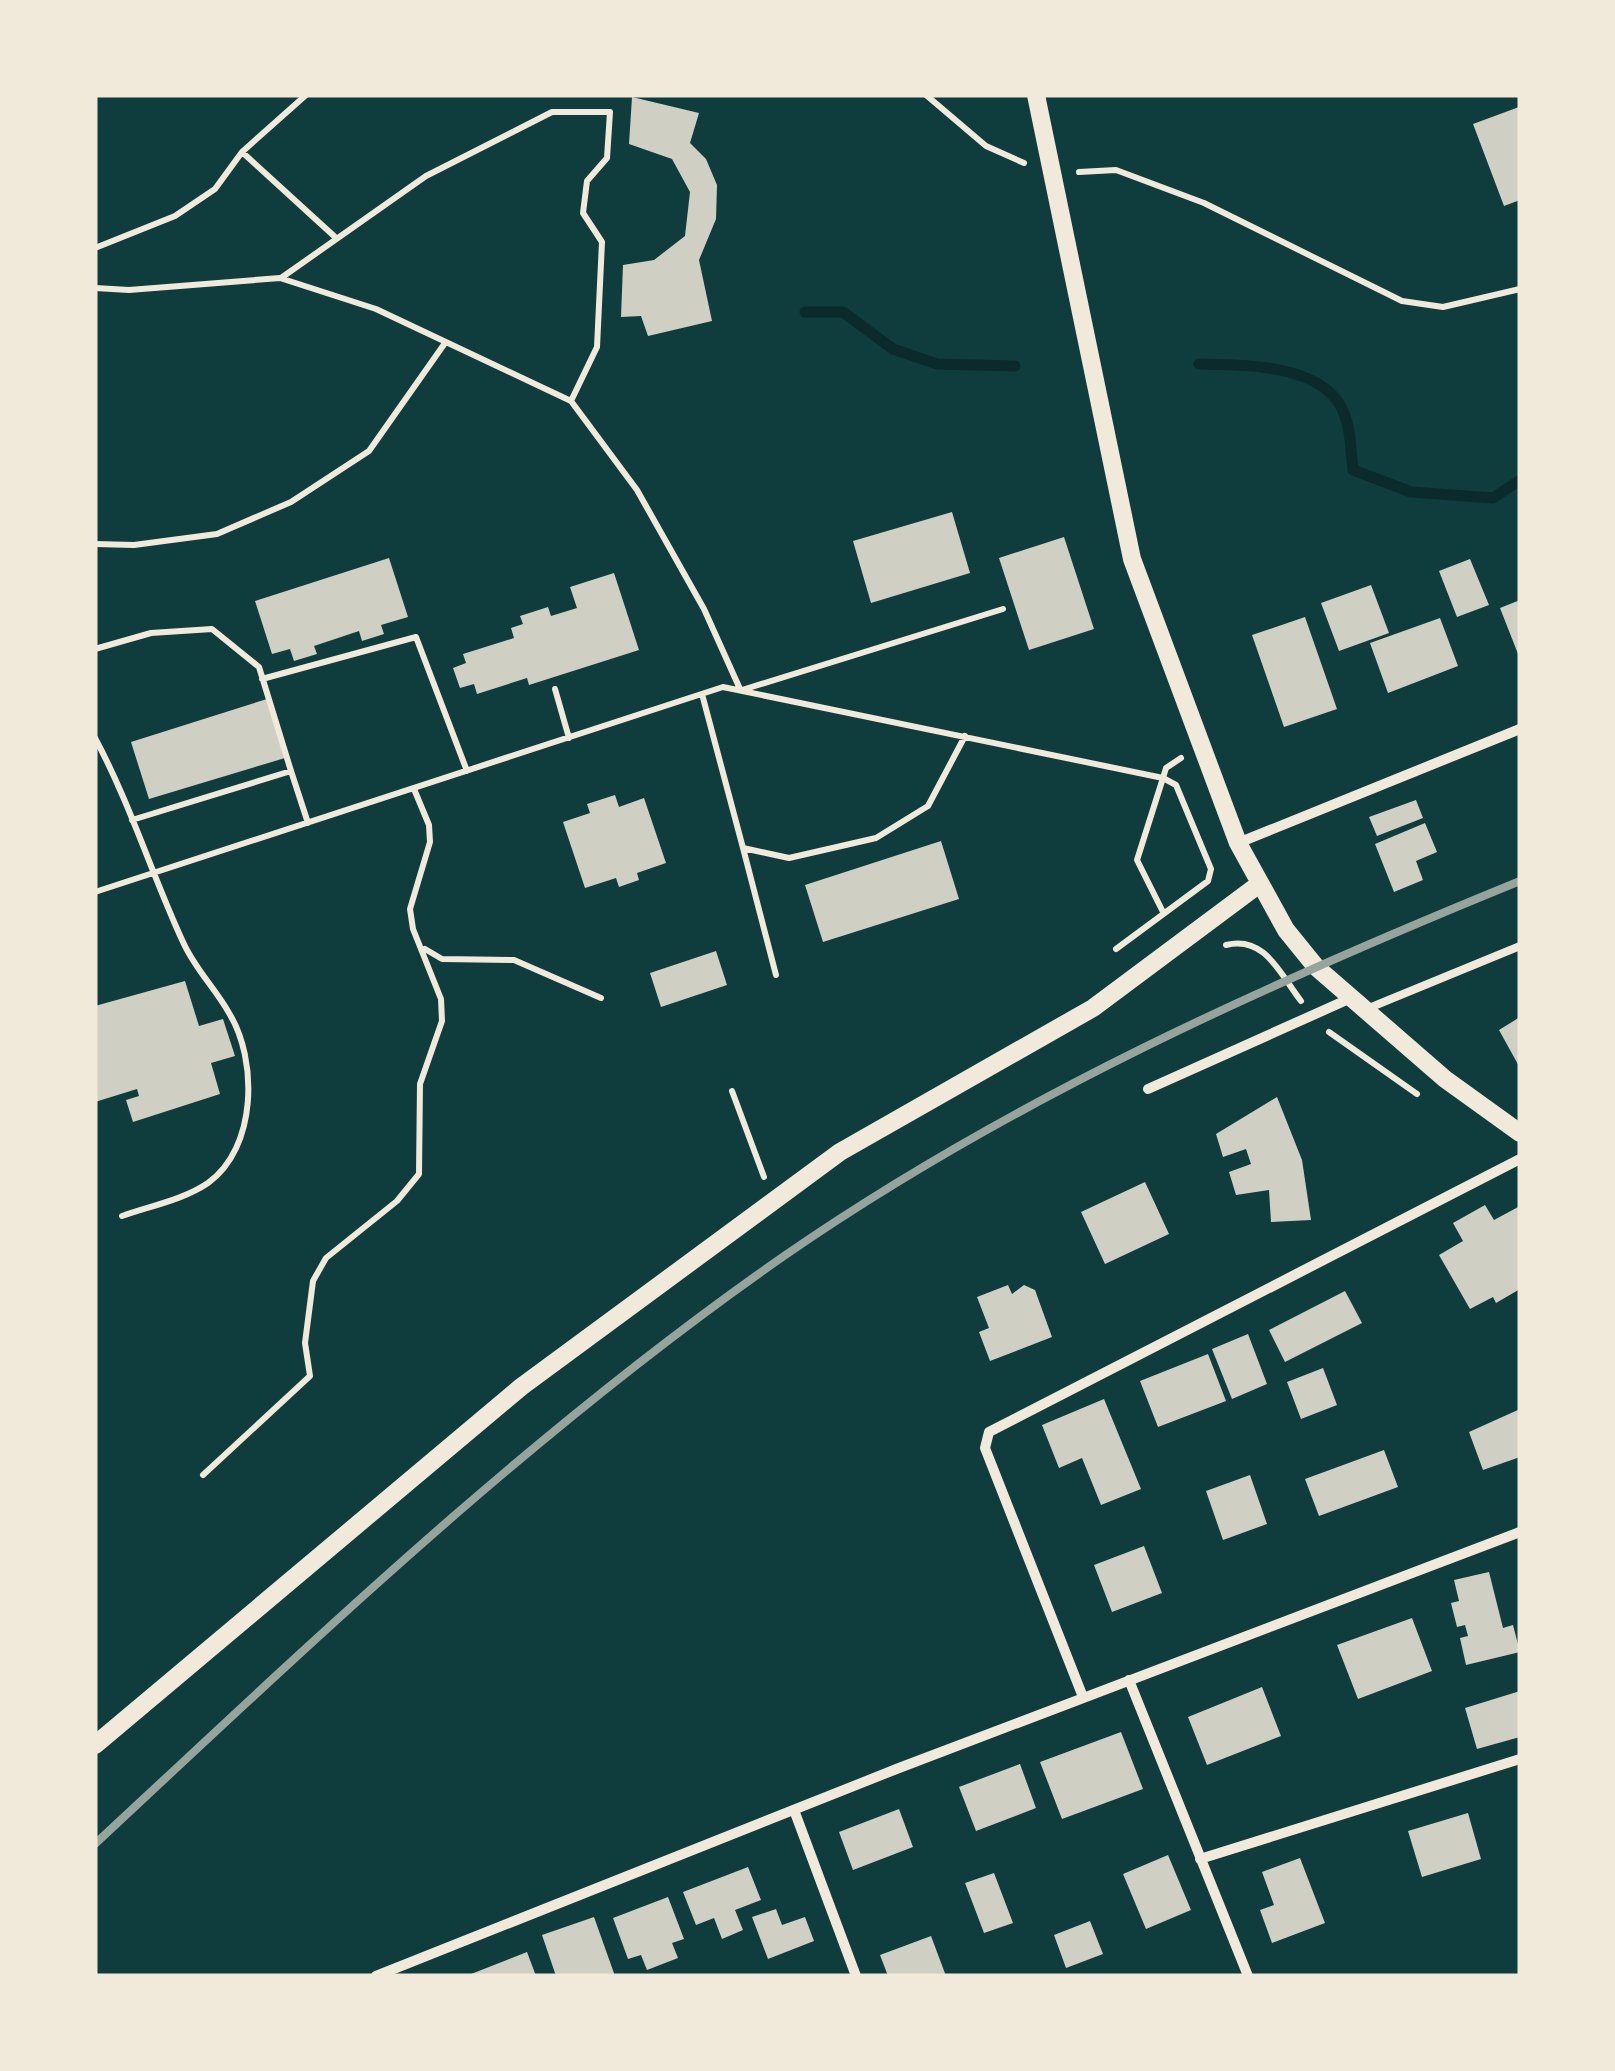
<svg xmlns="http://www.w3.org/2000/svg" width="1615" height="2071" viewBox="0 0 1615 2071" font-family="Overpass,sans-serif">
<rect width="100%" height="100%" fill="#0f3d3e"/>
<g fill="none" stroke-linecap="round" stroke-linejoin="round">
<path stroke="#0a2a2b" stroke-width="11" d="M805,312h38l50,37 44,15 78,2
M1199,364c44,1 129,-1 146,52 6,16 6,37 8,54l58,22 82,6 27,-18"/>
</g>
<path fill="#cfcfc3" d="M632,97l67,16 -9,30 16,16 11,26 -1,34 -17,41 13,61 -64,15 -7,-20 -20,1 2,-52 31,-5 31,-24 5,-44 -18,-33 -43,-15z
M1519,107l1,93 -16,6 -31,-82z
M952,512l18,61 -99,30 -18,-62z
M1064,537l30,92 -65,21 -30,-92z
M389,558l19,59 -27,8 3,9 -22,7 -3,-10 -45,15 3,8 -23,7 -4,-12 -18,5 -17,-53z
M1470,559l19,46 -32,12 -18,-46z
M614,573l25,77 -110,35 -2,-7 -50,16 -3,-10 -14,4 -7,-20 13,-5 -3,-9 51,-16 -3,-10 12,-4 -3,-8 28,-9 3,9 26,-8 -7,-21z
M1371,585l18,48 -50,18 -18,-48z
M1520,600v59l-20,-51z
M1305,617l32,92 -53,18 -32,-92z
M1440,618l18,48 -70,27 -18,-50z
M267,699l18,59 -136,41 -18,-57z
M615,795l4,12 25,-9 22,65 -29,10 2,7 -20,7 -3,-9 -31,10 -22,-66 27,-9 -3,-9z
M1416,800l7,18 -46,18 -8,-19z
M1425,823l12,29 -21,9 7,19 -29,12 -19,-48z
M941,841l18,58 -136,43 -18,-57z
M716,951l11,34 -66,22 -11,-34z
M185,981l14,45 24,-7 12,37 -24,7 9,31 -87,28 -7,-22 13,-4 -2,-7 -42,13v-96z
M1520,1017v51l-21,-38z
M1277,1097l25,63 9,60 -40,2 -2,-32 -33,5 -7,-23 22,-8 -5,-15 -23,8 -7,-23z
M1145,1182l24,52 -64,30 -24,-52z
M1485,1205l9,15 26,-14v83l-24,14 -3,-6 -23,12 -31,-54 24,-14 -10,-18z
M1008,1285l4,9 12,-9 11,5 17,47 -62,24 -11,-29 10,-4 -12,-31z
M1345,1291l17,32 -77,39 -16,-32z
M1248,1334l19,50 -35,15 -20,-50z
M1208,1354l18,47 -68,26 -18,-46z
M1323,1368l14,37 -36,14 -14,-37z
M1104,1399l37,90 -40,16 -19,-47 -23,10 -17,-43z
M1520,1409v48l-37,13 -14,-38z
M1384,1450l14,37 -79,29 -14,-37z
M1250,1475l17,49 -44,16 -17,-49z
M1144,1546l18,47 -50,19 -18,-47z
M1489,1572l14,56 10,-3 7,27 -54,13 -6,-27 8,-2 -3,-11 -8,2 -6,-24 8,-2 -5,-21z
M1412,1618l20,53 -74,28 -21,-54z
M1262,1687l19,49 -74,29 -19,-48z
M1520,1691v46l-43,12 -12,-41z
M1121,1732l22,57 -81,30 -22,-57z
M1020,1764l16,44 -60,23 -17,-44z
M899,1809l14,38 -60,23 -14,-38z
M1468,1813l13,46 -59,18 -14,-46z
M1168,1855l23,55 -45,19 -23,-55z
M1300,1858l25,65 -53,20 -12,-33 14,-5 -12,-33z
M748,1867l13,33 -26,10 8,20 -21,9 -8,-21 -18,7 -13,-33z
M994,1873l19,50 -29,10 -19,-50z
M668,1897l16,42 -12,4 6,15 -31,12 -6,-15 -13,4 -15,-41z
M776,1909l6,16 23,-8 9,24 -46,18 -16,-42z
M594,1917l21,59h-59l-14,-41z
M1090,1921l13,33 -37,14 -12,-33z
M931,1936l15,40h-58l-8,-21z
M527,1952l9,24h-70z"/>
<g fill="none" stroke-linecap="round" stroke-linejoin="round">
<path stroke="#f1e9da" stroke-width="6" d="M926,95l60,51 38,17
M242,152l92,84
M1079,172l37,-2 88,33 198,98 41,6 77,-18
M95,248l80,-32 40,-27 27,-37 64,-57
M281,278l145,-102 126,-64h58l-3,46 -20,23 -4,32 19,29 -5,105 -26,54
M95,288l34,2 151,-12 96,31 195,92 66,89 67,119 36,80
M95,544l39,1 83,-11 74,-32 78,-51 76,-108
M95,649l56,-16 61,-4 47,38 32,104
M262,679l154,-42 51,134
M555,689l14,49
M742,690l261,-81
M702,694l41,154 46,10 87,-20 52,-32 37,-70
M95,738c35,65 57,137 88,204 12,27 32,46 46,71 29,47 28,135 -21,170 -25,17 -58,23 -86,33
M132,820l159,-49 17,52
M743,848l33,127
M95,892l628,-205 440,91 3,-10 15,-10
M1226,945c39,-10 54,29 75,56
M425,949l17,10 72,1 87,38
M1116,949l92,-68 3,-12 -35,-84 -13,-7 -26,82 26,52
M1329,1032l88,62
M732,1091l32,86
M203,1475l107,-99 -5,-33 8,-62 13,-23 71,-57 22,-27 1,-90 22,-63 -1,-22 -28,-70 -3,-20 20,-67 -1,-17 -15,-36"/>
<path stroke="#f1e9da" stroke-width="8" d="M1369,1008l151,-62"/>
<path stroke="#f1e9da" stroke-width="10" d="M1238,843l282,-114
M1148,1089l203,-91
M1129,1680l119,296
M1083,1697l-98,-249 4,-16 531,-273
M794,1810l62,166
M1200,1859l320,-100
M376,1976l523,-208 621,-236"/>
<path stroke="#f1e9da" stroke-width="18" d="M1036,95l96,464 106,284 48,87 30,37 129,112 75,54
M95,1745l426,-358 319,-235 253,-144 165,-123"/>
<path stroke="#97a49c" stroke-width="8" d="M95,1844c221,-206 440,-415 689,-588 227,-157 481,-271 736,-375"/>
</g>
<rect width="1615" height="2071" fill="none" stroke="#f1e9da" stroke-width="195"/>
</svg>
